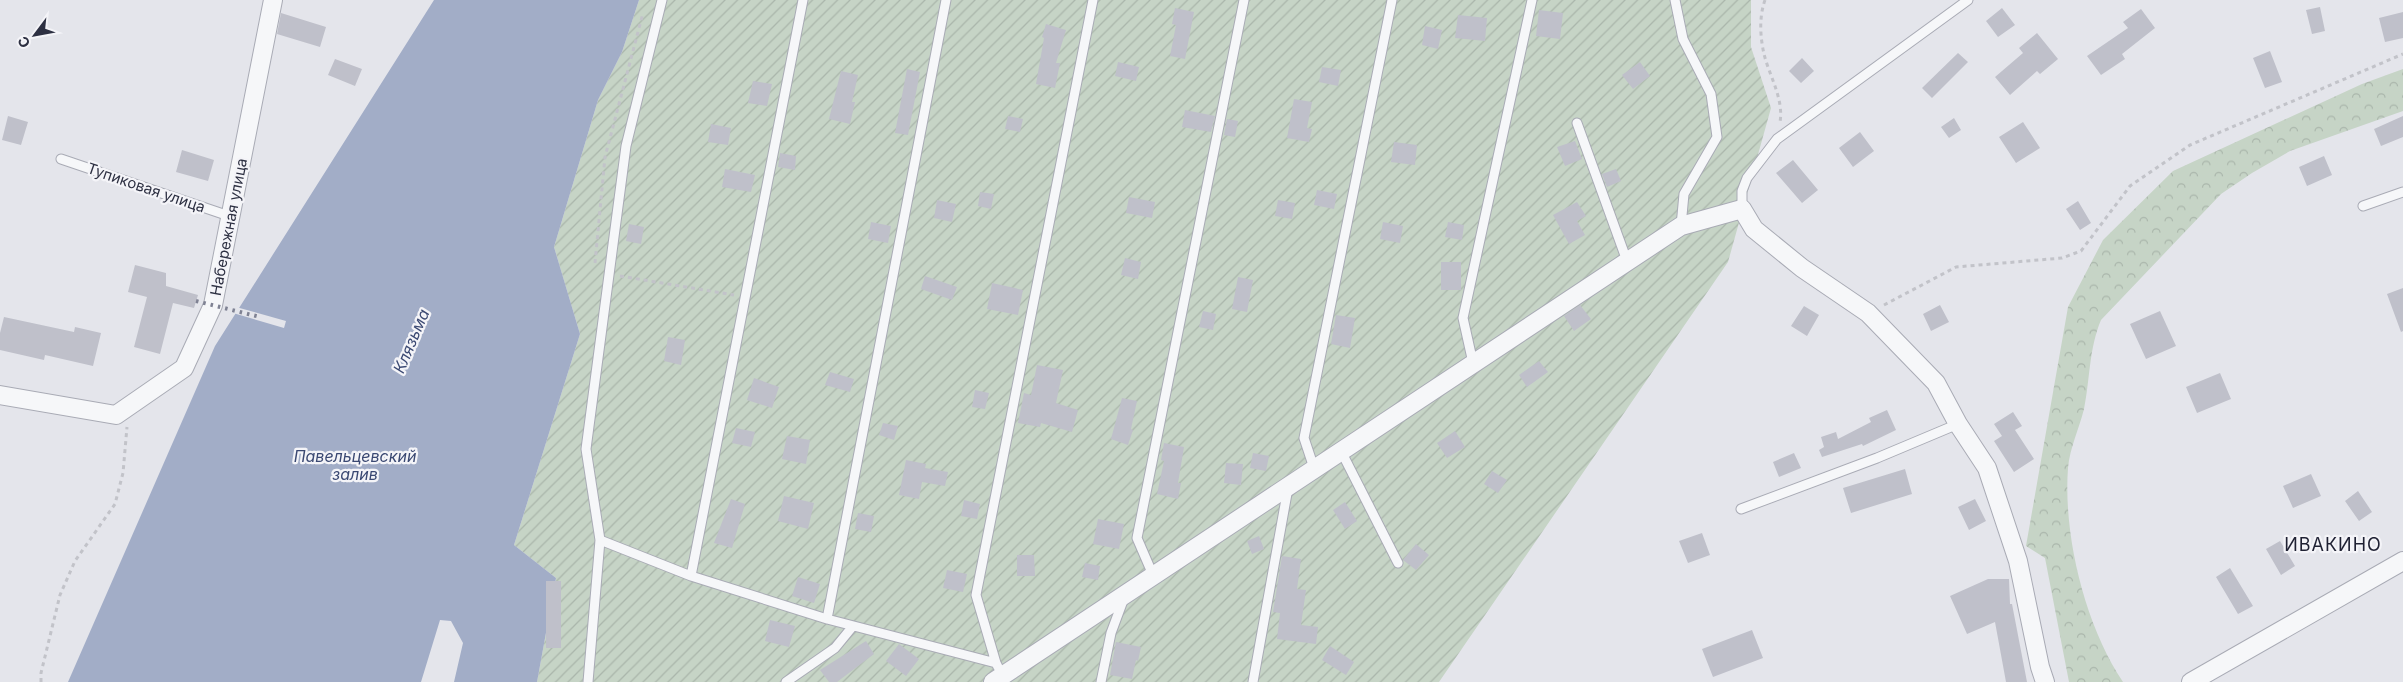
<svg xmlns="http://www.w3.org/2000/svg" width="2403" height="682" viewBox="0 0 2403 682" font-family="Inter,sans-serif">
<defs>
<pattern id="forest-crowns" width="20" height="18" patternUnits="userSpaceOnUse" patternTransform="scale(1.25)"><rect width="20" height="18" fill="#c6d4c6"/><path d="M2 6a3 3 0 1 1 6 0M12 15a3 3 0 1 1 6 0" fill="none" stroke="#aab6ab"/></pattern>
<pattern id="garden-furrows" width="10" height="10" patternUnits="userSpaceOnUse" patternTransform="scale(1.25)"><rect width="10" height="10" fill="#c6d4c6"/><path d="M-1 1l2-2M0 10L10 0M9 11l2-2" fill="none" stroke="#aab6ab"/></pattern>
</defs>
<rect width="100%" height="100%" fill="#e4e5eb"/>
<path fill="url(#forest-crowns)" d="M2403,69v42l-113,40 -38,22 -31,21 -120,126c-12,28 -11,60 -17,89 -5,20 -14,38 -16,59 -5,68 17,157 55,214h-54l-24,-124 -19,-12 42,-239 35,-67 70,-69 189,-87z"/>
<path fill="url(#garden-furrows)" d="M639,0h1112v47l20,61 -43,154 -289,420h-902l19,-104 -42,-33 66,-211 -26,-87 44,-147 24,-48z"/>
<path fill="#a2adc7" d="M434,0h205l-17,52 -24,48 -44,147 26,87 -66,211 42,33 -19,104h-83l9,-39 -12,-22 -11,-1 -19,62h-353l147,-336z"/>
<path fill="#e4e5eb" d="M236,307l50,14 -2,7 -51,-15z"/>
<path fill="#bfc0ca" d="M2320,7l5,24 -13,3 -6,-24z
M1175,8l19,4 -9,47 -15,-3 6,-31 -4,-1z
M2002,8l13,17 -17,12 -12,-16z
M2141,9l14,19 -33,26 3,5 -24,16 -14,-19 41,-28 -5,-6z
M1539,10l24,3 -3,26 -24,-3z
M2403,12v26l-18,4 -6,-24z
M281,13l45,14 -6,20 -43,-13z
M1458,15l29,3 -2,23 -30,-3z
M1046,24l20,6 -10,33h4l-5,25 -19,-4 8,-46 -2,-1z
M1425,26l17,4 -4,19 -16,-4z
M2037,33l21,26 -18,15 -3,-3 -27,24 -15,-18 28,-24 -4,-5z
M2270,51l12,31 -17,6 -12,-30z
M1958,53l10,9 -36,36 -10,-10z
M1802,58l12,13 -13,12 -12,-12z
M335,59l27,10 -7,17 -27,-11z
M1118,62l21,5 -3,14 -21,-5z
M1640,62l10,14 -17,13 -11,-14z
M1322,67l19,3 -3,16 -19,-4z
M907,69l13,3 -12,63 -13,-2z
M841,71l17,4 -6,27h3l-5,22 -21,-5z
M753,81l19,3 -5,22 -19,-3z
M1294,99l18,3 -5,26 5,1 -3,13 -22,-4z
M1185,110l30,6 -4,16 -29,-5z
M8,116l20,6 -7,23 -19,-5z
M1008,116l15,3 -3,13 -15,-3z
M2403,116v21l-22,9 -7,-17z
M1954,118l7,12 -12,8 -8,-11z
M1227,119l11,2 -3,16 -11,-2z
M2023,122l17,26 -24,15 -17,-26z
M711,124l20,4 -3,17 -20,-3z
M1860,132l14,19 -21,16 -14,-19z
M1575,141l7,18 -17,7 -8,-19z
M1394,142l23,3 -2,20 -24,-3z
M182,150l32,10 -6,21 -32,-9z
M780,153l16,3 -1,14 -17,-3z
M2324,156l8,19 -25,11 -8,-19z
M1793,160l25,30 -16,13 -26,-30z
M725,169l30,6 -4,17 -29,-5z
M1616,169l5,12 -14,6 -5,-13z
M1317,190l20,4 -3,15 -20,-4z
M980,192l14,2 -3,15 -13,-3z
M1129,197l26,5 -3,16 -26,-5z
M937,200l19,4 -4,18 -18,-4z
M1278,200l17,3 -3,16 -17,-3z
M2078,201l13,22 -11,7 -14,-21z
M1577,202l9,14 -9,5 8,14 -16,9 -16,-29z
M871,222l20,4 -3,17 -20,-4z
M1383,222l20,4 -3,17 -20,-4z
M1448,222l16,3 -2,15 -17,-3z
M629,224l15,3 -3,17 -15,-3z
M1125,258l16,4 -3,17 -17,-4z
M1441,262h20v28h-20z
M135,265l31,8v13l32,9 -4,13 -21,-5 -13,51 -26,-7 13,-50 -19,-5z
M925,276l32,11 -5,13 -31,-11z
M1238,277l15,3 -6,32 -15,-3z
M992,283l31,7 -5,25 -31,-6z
M2403,288v43l-2,1 -14,-38z
M1580,305l11,14 -17,12 -10,-15z
M1940,305l9,17 -18,9 -8,-17z
M1804,306l15,9 -12,21 -16,-10z
M1203,311l13,3 -3,16 -14,-3z
M2160,311l16,35 -30,13 -16,-35z
M1336,315l19,3 -5,30 -19,-4z
M4,317l70,15 1,-5 26,6 -8,33 -48,-11 -1,5 -44,-10v-17z
M668,337l17,3 -4,25 -17,-4z
M1539,361l9,11 -21,15 -8,-12z
M1037,365l26,5 -7,33 22,7 -6,22 -31,-9 -1,4 -22,-4 6,-30 7,2z
M830,372l24,7 -4,13 -25,-7z
M2220,373l11,26 -34,14 -11,-26z
M754,378l25,9 -7,21 -25,-8z
M975,390l14,3 -4,16 -13,-2z
M1122,398l15,3 -6,28 2,1 -5,15 -17,-6z
M1887,410l9,20 -33,16 -1,-2 -40,13 -3,-7 5,-3 -3,-10 15,-5 2,7 33,-17 -2,-4z
M2013,412l9,14 -7,4 19,29 -20,13 -20,-31 8,-5 -8,-12z
M883,423l15,3 -4,14 -15,-5z
M736,428l19,4 -4,15 -19,-4z
M1455,431l10,16 -18,11 -10,-15z
M787,436l23,4 -4,24 -24,-5z
M1164,443l20,4 -6,36h3l-3,16 -21,-5 7,-33 -3,-1z
M1253,453l16,3 -3,15 -16,-3z
M1794,453l7,15 -22,9 -6,-15z
M906,460l20,4 -1,4 23,4 -3,14 -23,-4 -3,17 -20,-4z
M1226,463l17,1 -2,21 -17,-2z
M1905,469l7,25 -61,19 -8,-25z
M1492,471l15,9 -9,13 -14,-9z
M2311,474l10,22 -28,12 -10,-22z
M2358,491l14,21 -13,9 -14,-20z
M784,496l30,7 -6,26 -30,-8z
M731,499l14,5 -13,44 -18,-5z
M1975,499l11,22 -17,9 -11,-23z
M964,500l16,4 -3,15 -16,-3z
M1345,502l12,19 -12,8 -12,-19z
M858,513l16,3 -3,16 -16,-3z
M1098,519l26,5 -5,25 -26,-5z
M1702,533l8,22 -22,8 -9,-22z
M1259,536l5,13 -12,5 -5,-13z
M2280,541l15,25 -14,9 -15,-26z
M1416,544l13,11 -13,15 -13,-10z
M1017,555h17l1,21h-18z
M1282,556l19,3 -4,30 9,1 -5,35 17,2 -2,17 -39,-5 3,-26 -7,-1z
M1085,563l15,3 -2,14 -16,-3z
M2230,568l23,38 -15,8 -22,-37z
M947,570l20,4 -4,18 -20,-4z
M798,577l22,7 -6,19 -22,-7z
M1988,579h21l1,25h2l15,78h-21l-11,-60 -28,12 -17,-38z
M546,581h15v67h-15z
M770,620l25,6 -6,21 -24,-6z
M1752,630l11,28 -50,19 -11,-28z
M866,641l8,13 -37,28h-8l-9,-12z
M1116,642l25,5 -3,14 -2,-1 -4,19 -22,-4z
M899,644l20,15 -13,17 -20,-15z
M1330,646l24,16 -8,13 -24,-15z"/>
<g fill="none" stroke-linecap="round" stroke-linejoin="round">
<defs>
<path id="lane" d="M1675,0l8,39 28,55 6,43 -33,57 -3,32
M1577,123l50,138
M61,159l171,58
M2363,206l40,-14
M1742,209v-18l5,-13 30,-39 191,-139
M1473,363l-10,-45 69,-318
M1341,451l57,112
M1314,468l-10,-30 88,-438
M1741,509l136,-51 81,-34
M600,540l91,36 136,43 169,44 2,4
M1153,575l-16,-37 107,-538
M691,576l112,-576
M827,619l119,-619
M996,663l-20,-68 117,-595
M588,682l12,-142 -14,-91 40,-303 36,-146
M786,682l49,-34 18,-22
M1101,682l10,-49 13,-35
M1253,682l35,-194"/>
<path id="street" d="M0,395l116,20 68,-47 29,-63 60,-305
M993,682l688,-456 61,-17 12,20 48,39 66,45 68,70 22,41 29,44 31,93 22,106 5,15
M2191,682l212,-121"/>
</defs>
<use href="#lane" stroke="#a9abb5" stroke-width="11"/>
<use href="#street" stroke="#a9abb5" stroke-width="20"/>
<path stroke="#c2c3c9" stroke-width="3" stroke-dasharray="4 4" stroke-linecap="butt" d="M1765,0c-6,17 -5,36 -1,54 5,21 20,45 16,68
M595,263l10,-106 38,-144
M620,276l114,19
M1884,305l72,-38 106,-9 19,-7 49,-65 60,-41 213,-91
M41,682v-9l19,-78 15,-34 40,-57 8,-31 4,-46"/>
<use href="#lane" stroke="#f6f7f9" stroke-width="9"/>
<use href="#street" stroke="#f6f7f9" stroke-width="18"/>
<path stroke="#7f8293" stroke-width="4" stroke-dasharray="2.5 5" stroke-linecap="butt" d="M196,301l64,16"/>
</g>
<g text-anchor="middle" stroke-width="4.5" stroke-linejoin="round" paint-order="stroke">
<g font-size="15" fill="#2d3042" stroke="#f4f4f8">
<text transform="translate(146 188) rotate(19)" y="5">Тупиковая улица</text>
<text transform="translate(229 227) rotate(-79)" y="5">Набережная улица</text>
</g>
<g font-size="16" font-style="italic" fill="#3a4872" stroke="#f4f4f8">
<text transform="translate(411 341) rotate(-67)" y="6">Клязьма</text>
<text x="355" y="462">Павельцевский<tspan x="355" dy="18">залив</tspan></text>
</g>
<g font-size="18" letter-spacing="1" fill="#1f2133" stroke="#f4f4f8">
<text x="2333" y="551">ИВАКИНО</text>
</g>
</g>
<g transform="translate(35 35) rotate(238)" stroke="#f4f4f8" stroke-width="4" paint-order="stroke">
<path d="M0-4L9 19L0 12L-9 19Z" fill="#2d3042"/>
<text y="-8" font-size="14" font-weight="bold" text-anchor="middle" fill="#2d3042">С</text>
</g>
</svg>
